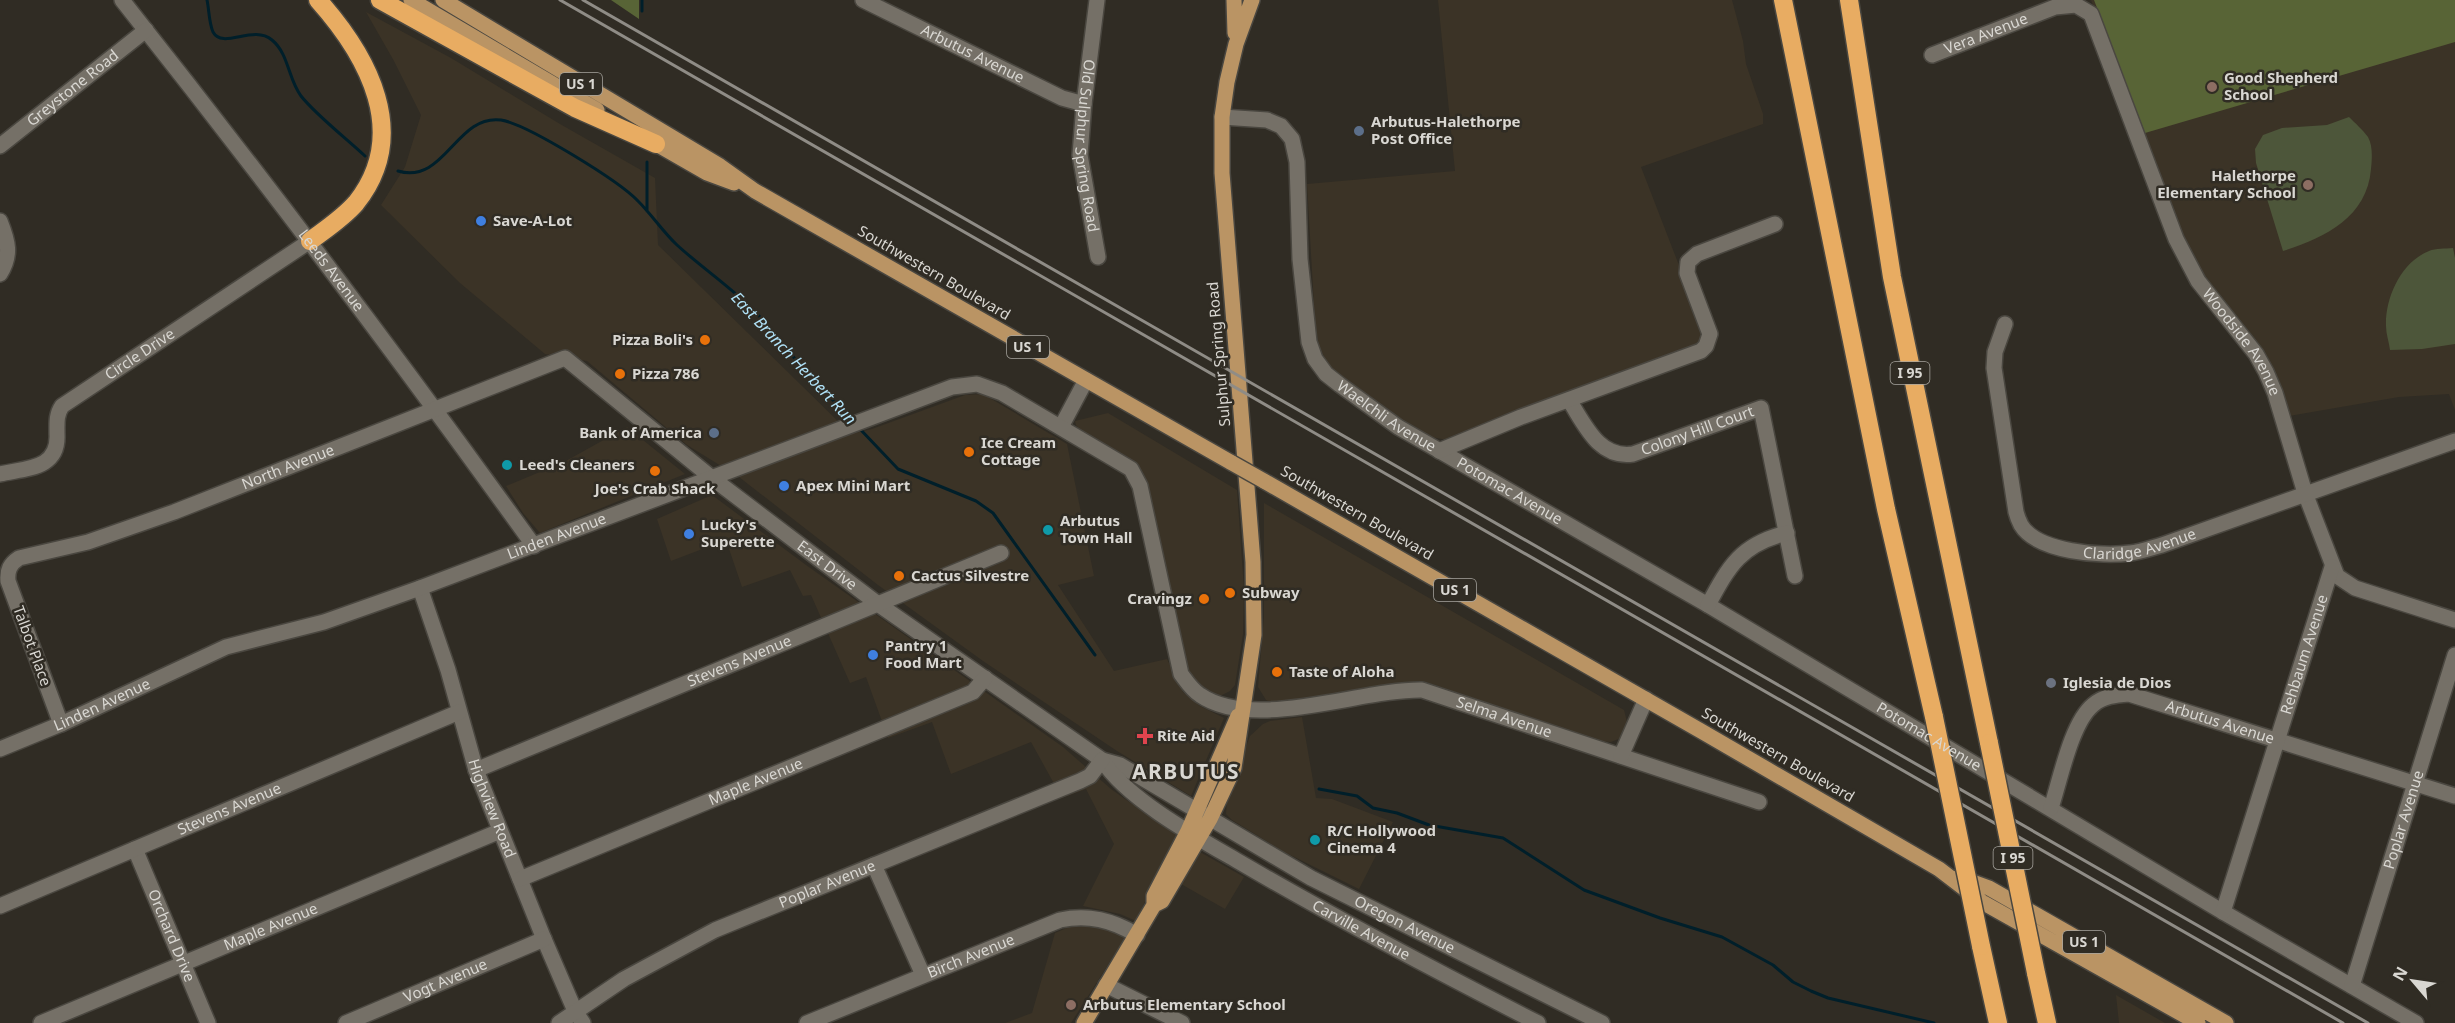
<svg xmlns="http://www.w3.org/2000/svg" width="2455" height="1023" viewBox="0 0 2455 1023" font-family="'Noto Sans',sans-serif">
<rect width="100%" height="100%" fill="#302c24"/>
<path fill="#3b3326" d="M1438,0h294l11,41 3,23 17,50v10l-122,43 63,163 -4,14 -252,96 -29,-5 -78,-53 -14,-19 -8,-17 -4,-23 -8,-139 148,-13z
M2091,0h364v410l-6,-16 -50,3 -110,19 -98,-156z
M366,12l85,46 109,66 95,54 3,67 193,189 21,-5 93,-34 18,-1 84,50 27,132 -36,9 56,86 53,-12 16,33 17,14 24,12 -33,78 -74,-45 -134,-90 -105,-76 -139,-108 -52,-32 -100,-84 -42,-7 -85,-71 -79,-78 24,-38 16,-52 -27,-54z
M1108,413l129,77 7,99 -1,45 -8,51 -5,6 -8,4h-11l-9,-5 -16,-19 -39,-186 -5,-13 -9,-9 -51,-30 -6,-8 -1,-4z
M627,427l58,47 -145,59 -17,-20 -17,-27 58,-24z
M712,495l94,70 257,182 48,42 65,46 -40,86 -16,-7 -37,-8 31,-62 -28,-55 -24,9 -31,-56 -80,32 -19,-52 -44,16 -22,-61 -16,6 -39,-88 -8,1 -13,-26 -48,17 -16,-47 -55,21 -14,-42z
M1264,503l360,207 4,16 -7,12 -10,4 -12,-1 -176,-60 -61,8 -72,15h-14l-10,-4 -8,-13 6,-71z
M1302,717l14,81 16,1 61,23 -34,67 -75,-37 -52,-32 -6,-6 1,-15 23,-63 13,-12 7,-3z
M1200,852l44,25 -19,32 -44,-25z
M1090,924l21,4 14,10 -54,85h-66l27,-10 23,-80 16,-7z
M2116,995l49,28h-46z"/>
<path fill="#4d563a" d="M2349,117c6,6 14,13 19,20 5,9 4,22 3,32 -4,49 -47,69 -88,82l-27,-88 -1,-14 8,-14 19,-7 45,-3z
M2453,248l2,10v86l-33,5 -32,1c-1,-8 -4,-16 -4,-24 -1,-28 15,-64 43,-75 7,-3 16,-2 24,-3z"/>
<path fill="#586436" d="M611,0h28v19z
M2094,0h361v42l-310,91z"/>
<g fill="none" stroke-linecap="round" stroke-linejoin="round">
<path stroke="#001f2a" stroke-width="3" d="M207,0c2,9 2,23 6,32 10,18 40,-8 59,8 17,14 16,39 29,56 15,19 46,43 64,60
M642,11v-11
M398,171c47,14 58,-57 103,-51 26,4 118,61 137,81 14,14 25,31 39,44 23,21 48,38 70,59 16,14 28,32 42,48 20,23 41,45 62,67
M647,211v-49
M860,429l38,40 78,32 17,12 102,142
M1319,789l38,7 16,12 24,5 32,12 74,13 81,52 76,28 62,19 51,28 20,17 18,9 17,7 106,25"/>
<defs>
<g id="minor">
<path id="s1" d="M122,0c142,179 279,361 412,546"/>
<path id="s2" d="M863,0l199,98 22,6"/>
<path id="s3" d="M1097,0l-13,104 -4,51 18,102"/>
<path id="s4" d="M1932,55l123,-48 21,-2 15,9 85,225 22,42 58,73 10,18 9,21 30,100 32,83 18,12 100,32"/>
<path id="s5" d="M1222,117l45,3 14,6 11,13 5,23 3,97 9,83 6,17 11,15 14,11 58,42 310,178 515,307 193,111"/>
<path id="s6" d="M0,146l146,-116"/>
<path d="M0,221c8,20 12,34 0,53"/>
<path id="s7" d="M2005,324l-10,28 -1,16 22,144c1,4 3,9 5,13 16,27 81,32 109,28 11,-1 21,-5 32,-8l293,-104"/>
<path id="s8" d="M1569,400c16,25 30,59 64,54l128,-46 34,168"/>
<path d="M1061,427l25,-47"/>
<path d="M1439,451l82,-34 180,-66 5,-5 4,-12 -23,-61 1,-11 9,-8 78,-30"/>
<path id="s9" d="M0,474c27,-6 59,-5 57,-40 0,-11 -1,-19 5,-28l248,-165"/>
<path id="s10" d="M420,588l28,82 28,100 68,169 31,72 8,12"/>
<path d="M1708,605c21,-39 33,-61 79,-72"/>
<path id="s11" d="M61,724l-53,-143c-1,-11 2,-17 11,-23l69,-16 86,-30 391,-154 147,120 166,126 224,156 18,5 191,113 291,145"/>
<path id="s12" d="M0,749l61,-25 165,-77 98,-25 96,-34 532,-201 25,-3 25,9 129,76 9,17 41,188c6,8 11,16 19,21 54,37 160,-6 222,-5l337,112"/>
<path d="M1621,756l25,-57"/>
<path id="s13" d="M1102,760c25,39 94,77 134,100 99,58 200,111 302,163"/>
<path id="s14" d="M476,770l525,-217"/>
<path id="s15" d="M2051,808c9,-27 20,-85 42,-103 10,-9 23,-10 36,-11l326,102"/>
<path id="s16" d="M135,849l73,174"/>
<path d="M874,865l49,110"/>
<path id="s17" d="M520,879l453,-187 12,-14"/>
<path id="s18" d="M0,906l459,-194"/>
<path id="s19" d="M2223,912l109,-345"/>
<path d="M1106,985l76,38"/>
<path id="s20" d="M2352,986l103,-331"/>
<path id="s21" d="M41,1023l459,-192"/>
<path id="s22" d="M346,1023l198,-84"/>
<path id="s23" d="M559,1023l65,-44 91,-49 365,-149 10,-5 12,-16"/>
<path id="s24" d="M807,1023l253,-103c28,-6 52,0 77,15"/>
</g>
<path id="major" d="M411,0l186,110
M443,0l277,166 35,25 477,272
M1234,0l1,33
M646,138l61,35 27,10
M1264,481l437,250 238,138 43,33 216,121
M1959,877l30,11 237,135
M1154,905l8,-4 48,-82 24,-51 20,-133 -1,-73 -31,-389v-56l5,-35 9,-38 16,-44
M1084,1023l70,-118v-9l34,-65 50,-115"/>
<path id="highway" d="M380,0l195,108 81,36
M1783,0l103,509 48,208
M1849,0l43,277 97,466
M310,241c16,-12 33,-23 46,-38 55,-69 12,-147 -38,-203
M1981,946l17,77
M2036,973l11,50"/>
</defs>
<use href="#minor" stroke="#4a4740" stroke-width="18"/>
<use href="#major" stroke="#4a4740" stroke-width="18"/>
<use href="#highway" stroke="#4a4740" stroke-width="21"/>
<use href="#minor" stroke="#757067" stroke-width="15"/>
<use href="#major" stroke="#ba9464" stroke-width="15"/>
<use href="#highway" stroke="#e8ac62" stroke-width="18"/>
<path stroke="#8f8c86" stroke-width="3" d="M560,0l1783,1023
M583,0l1785,1023"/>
<defs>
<path id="major-bridge" d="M1232,463l32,18"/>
<path id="highway-bridge" d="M1934,717l47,229
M1989,743l47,230"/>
</defs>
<use href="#major-bridge" stroke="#4a4740" stroke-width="18" stroke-linecap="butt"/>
<use href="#highway-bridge" stroke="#4a4740" stroke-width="21" stroke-linecap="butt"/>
<use href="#major-bridge" stroke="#ba9464" stroke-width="15"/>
<use href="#highway-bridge" stroke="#e8ac62" stroke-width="18"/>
</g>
<g fill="#8d6e63" stroke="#302c24" stroke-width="2">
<circle cx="2212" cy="87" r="6"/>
<circle cx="2308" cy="185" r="6"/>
<circle cx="1071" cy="1005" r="6"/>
</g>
<g fill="#5c6f8a" stroke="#302c24" stroke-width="2">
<circle cx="1359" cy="131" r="6"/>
<circle cx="714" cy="433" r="6"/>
</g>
<g fill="#3f7fe0" stroke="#302c24" stroke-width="2">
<circle cx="481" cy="221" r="6"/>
<circle cx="784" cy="486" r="6"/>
<circle cx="689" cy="534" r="6"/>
<circle cx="873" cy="655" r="6"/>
</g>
<g fill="#e8710a" stroke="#302c24" stroke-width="2">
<circle cx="705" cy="340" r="6"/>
<circle cx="620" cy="374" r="6"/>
<circle cx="969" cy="452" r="6"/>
<circle cx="655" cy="471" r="6"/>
<circle cx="899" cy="576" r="6"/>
<circle cx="1230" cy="593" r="6"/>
<circle cx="1204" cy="599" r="6"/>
<circle cx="1277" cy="672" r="6"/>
</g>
<g fill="#0f9aa8" stroke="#302c24" stroke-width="2">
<circle cx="507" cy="465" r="6"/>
<circle cx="1048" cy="530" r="6"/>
<circle cx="1315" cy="840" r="6"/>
</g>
<circle fill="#6b7280" stroke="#302c24" stroke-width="2" cx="2051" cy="683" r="6"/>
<path fill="#e0444e" stroke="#302c24" stroke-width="2" d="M1142 727h6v6h6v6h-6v6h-6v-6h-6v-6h6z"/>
<g text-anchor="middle" stroke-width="5" stroke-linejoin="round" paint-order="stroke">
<g fill="#302c24" stroke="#a6a49e" stroke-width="1.5">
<rect x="560" y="73" width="42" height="22" rx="4.5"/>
<rect x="1007" y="336" width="42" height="22" rx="4.5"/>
<rect x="1890.5" y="362" width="39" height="22" rx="4.5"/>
<rect x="1434" y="579" width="42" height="22" rx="4.5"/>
<rect x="1993.5" y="847" width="39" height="22" rx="4.5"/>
<rect x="2063" y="931" width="42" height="22" rx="4.5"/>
</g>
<g font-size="14" font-weight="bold" fill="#d9d7d2">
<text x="581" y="89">US 1</text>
<text x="1028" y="352">US 1</text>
<text x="1910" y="378">I 95</text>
<text x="1455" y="595">US 1</text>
<text x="2013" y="863">I 95</text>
<text x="2084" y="947">US 1</text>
</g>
<g font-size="15" fill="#d9d7d2" stroke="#302c24">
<text dy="5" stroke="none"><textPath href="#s4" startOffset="58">Vera Avenue</textPath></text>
<text dy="5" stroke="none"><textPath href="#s2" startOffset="122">Arbutus Avenue</textPath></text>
<text dy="5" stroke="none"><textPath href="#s6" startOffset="93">Greystone Road</textPath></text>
<text dy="5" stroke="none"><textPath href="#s3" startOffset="147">Old Sulphur Spring Road</textPath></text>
<text dy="5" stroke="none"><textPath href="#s1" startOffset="342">Leeds Avenue</textPath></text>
<text transform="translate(934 273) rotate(30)" y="5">Southwestern Boulevard</text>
<text dy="5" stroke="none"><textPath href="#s4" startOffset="534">Woodside Avenue</textPath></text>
<text dy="5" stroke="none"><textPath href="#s9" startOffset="201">Circle Drive</textPath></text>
<text transform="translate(1219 354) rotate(-95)" y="5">Sulphur Spring Road</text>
<text dy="5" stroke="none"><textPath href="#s5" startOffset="392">Waelchli Avenue</textPath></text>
<text dy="5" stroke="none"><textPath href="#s8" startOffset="158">Colony Hill Court</textPath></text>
<text dy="5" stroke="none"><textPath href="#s11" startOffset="464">North Avenue</textPath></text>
<text dy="5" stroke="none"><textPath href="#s5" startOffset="536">Potomac Avenue</textPath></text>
<text transform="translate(1357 513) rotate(30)" y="5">Southwestern Boulevard</text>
<text dy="5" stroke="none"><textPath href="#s12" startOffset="597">Linden Avenue</textPath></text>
<text dy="5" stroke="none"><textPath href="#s7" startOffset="333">Claridge Avenue</textPath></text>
<text dy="5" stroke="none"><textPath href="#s11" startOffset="1096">East Drive</textPath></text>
<text transform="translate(32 646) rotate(70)" y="5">Talbot Place</text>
<text dy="5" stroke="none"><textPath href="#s19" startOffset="270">Rehbaum Avenue</textPath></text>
<text dy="5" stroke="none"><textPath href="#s14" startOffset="285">Stevens Avenue</textPath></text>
<text dy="5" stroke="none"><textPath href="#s12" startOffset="111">Linden Avenue</textPath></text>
<text dy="5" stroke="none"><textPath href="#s12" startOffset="1774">Selma Avenue</textPath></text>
<text dy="5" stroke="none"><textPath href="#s15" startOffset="246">Arbutus Avenue</textPath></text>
<text dy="5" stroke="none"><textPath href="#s5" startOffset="1022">Potomac Avenue</textPath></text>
<text transform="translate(1778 755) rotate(30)" y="5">Southwestern Boulevard</text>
<text dy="5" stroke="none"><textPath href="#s17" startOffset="255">Maple Avenue</textPath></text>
<text dy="5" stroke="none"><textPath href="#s18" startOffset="249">Stevens Avenue</textPath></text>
<text dy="5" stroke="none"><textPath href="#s10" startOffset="232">Highview Road</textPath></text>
<text dy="5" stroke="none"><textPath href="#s20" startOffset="174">Poplar Avenue</textPath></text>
<text dy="5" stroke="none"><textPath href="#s23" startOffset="303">Poplar Avenue</textPath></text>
<text dy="5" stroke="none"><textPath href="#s11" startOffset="1778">Oregon Avenue</textPath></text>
<text dy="5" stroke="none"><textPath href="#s21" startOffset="249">Maple Avenue</textPath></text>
<text dy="5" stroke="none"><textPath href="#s13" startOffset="312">Carville Avenue</textPath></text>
<text dy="5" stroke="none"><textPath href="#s16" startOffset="94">Orchard Drive</textPath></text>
<text dy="5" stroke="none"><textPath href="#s24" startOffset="177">Birch Avenue</textPath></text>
<text dy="5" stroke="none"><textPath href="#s22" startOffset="108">Vogt Avenue</textPath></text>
</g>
<g font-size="15" font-weight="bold" fill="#d9d7d2" stroke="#302c24" text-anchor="start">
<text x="2224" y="83">Good Shepherd<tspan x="2224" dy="17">School</tspan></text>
<text x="1371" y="127">Arbutus-Halethorpe<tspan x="1371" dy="17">Post Office</tspan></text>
<text x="2296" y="181" text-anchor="end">Halethorpe<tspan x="2296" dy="17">Elementary School</tspan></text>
<text x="493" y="226">Save-A-Lot</text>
<text x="693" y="345" text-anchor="end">Pizza Boli's</text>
<text x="632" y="379">Pizza 786</text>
<text x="702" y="438" text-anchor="end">Bank of America</text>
<text x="981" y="448">Ice Cream<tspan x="981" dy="17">Cottage</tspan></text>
<text x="519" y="470">Leed's Cleaners</text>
<text x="796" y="491">Apex Mini Mart</text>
<text x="655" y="494" text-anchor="middle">Joe's Crab Shack</text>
<text x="1060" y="526">Arbutus<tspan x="1060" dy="17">Town Hall</tspan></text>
<text x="701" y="530">Lucky's<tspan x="701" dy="17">Superette</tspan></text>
<text x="911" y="581">Cactus Silvestre</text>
<text x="1242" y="598">Subway</text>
<text x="1192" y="604" text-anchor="end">Cravingz</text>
<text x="885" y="651">Pantry 1<tspan x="885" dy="17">Food Mart</tspan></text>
<text x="1289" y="677">Taste of Aloha</text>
<text x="2063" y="688">Iglesia de Dios</text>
<text x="1157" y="741">Rite Aid</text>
<text x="1327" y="836">R/C Hollywood<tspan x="1327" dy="17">Cinema 4</tspan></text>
<text x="1083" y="1010">Arbutus Elementary School</text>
</g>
<g font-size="16" font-style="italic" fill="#b0e2f8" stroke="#302c24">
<text transform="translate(794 358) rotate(47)" y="6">East Branch Herbert Run</text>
</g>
<g font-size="21" font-weight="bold" letter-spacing="1.5" fill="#d9d7d2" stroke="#302c24">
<text x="1186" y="779">ARBUTUS</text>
</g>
</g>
<g transform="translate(2413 981) rotate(299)" stroke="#302c24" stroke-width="4.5" paint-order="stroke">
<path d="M0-4.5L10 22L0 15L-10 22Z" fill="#d9d7d2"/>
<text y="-9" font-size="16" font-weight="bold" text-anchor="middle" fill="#d9d7d2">N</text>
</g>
</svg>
